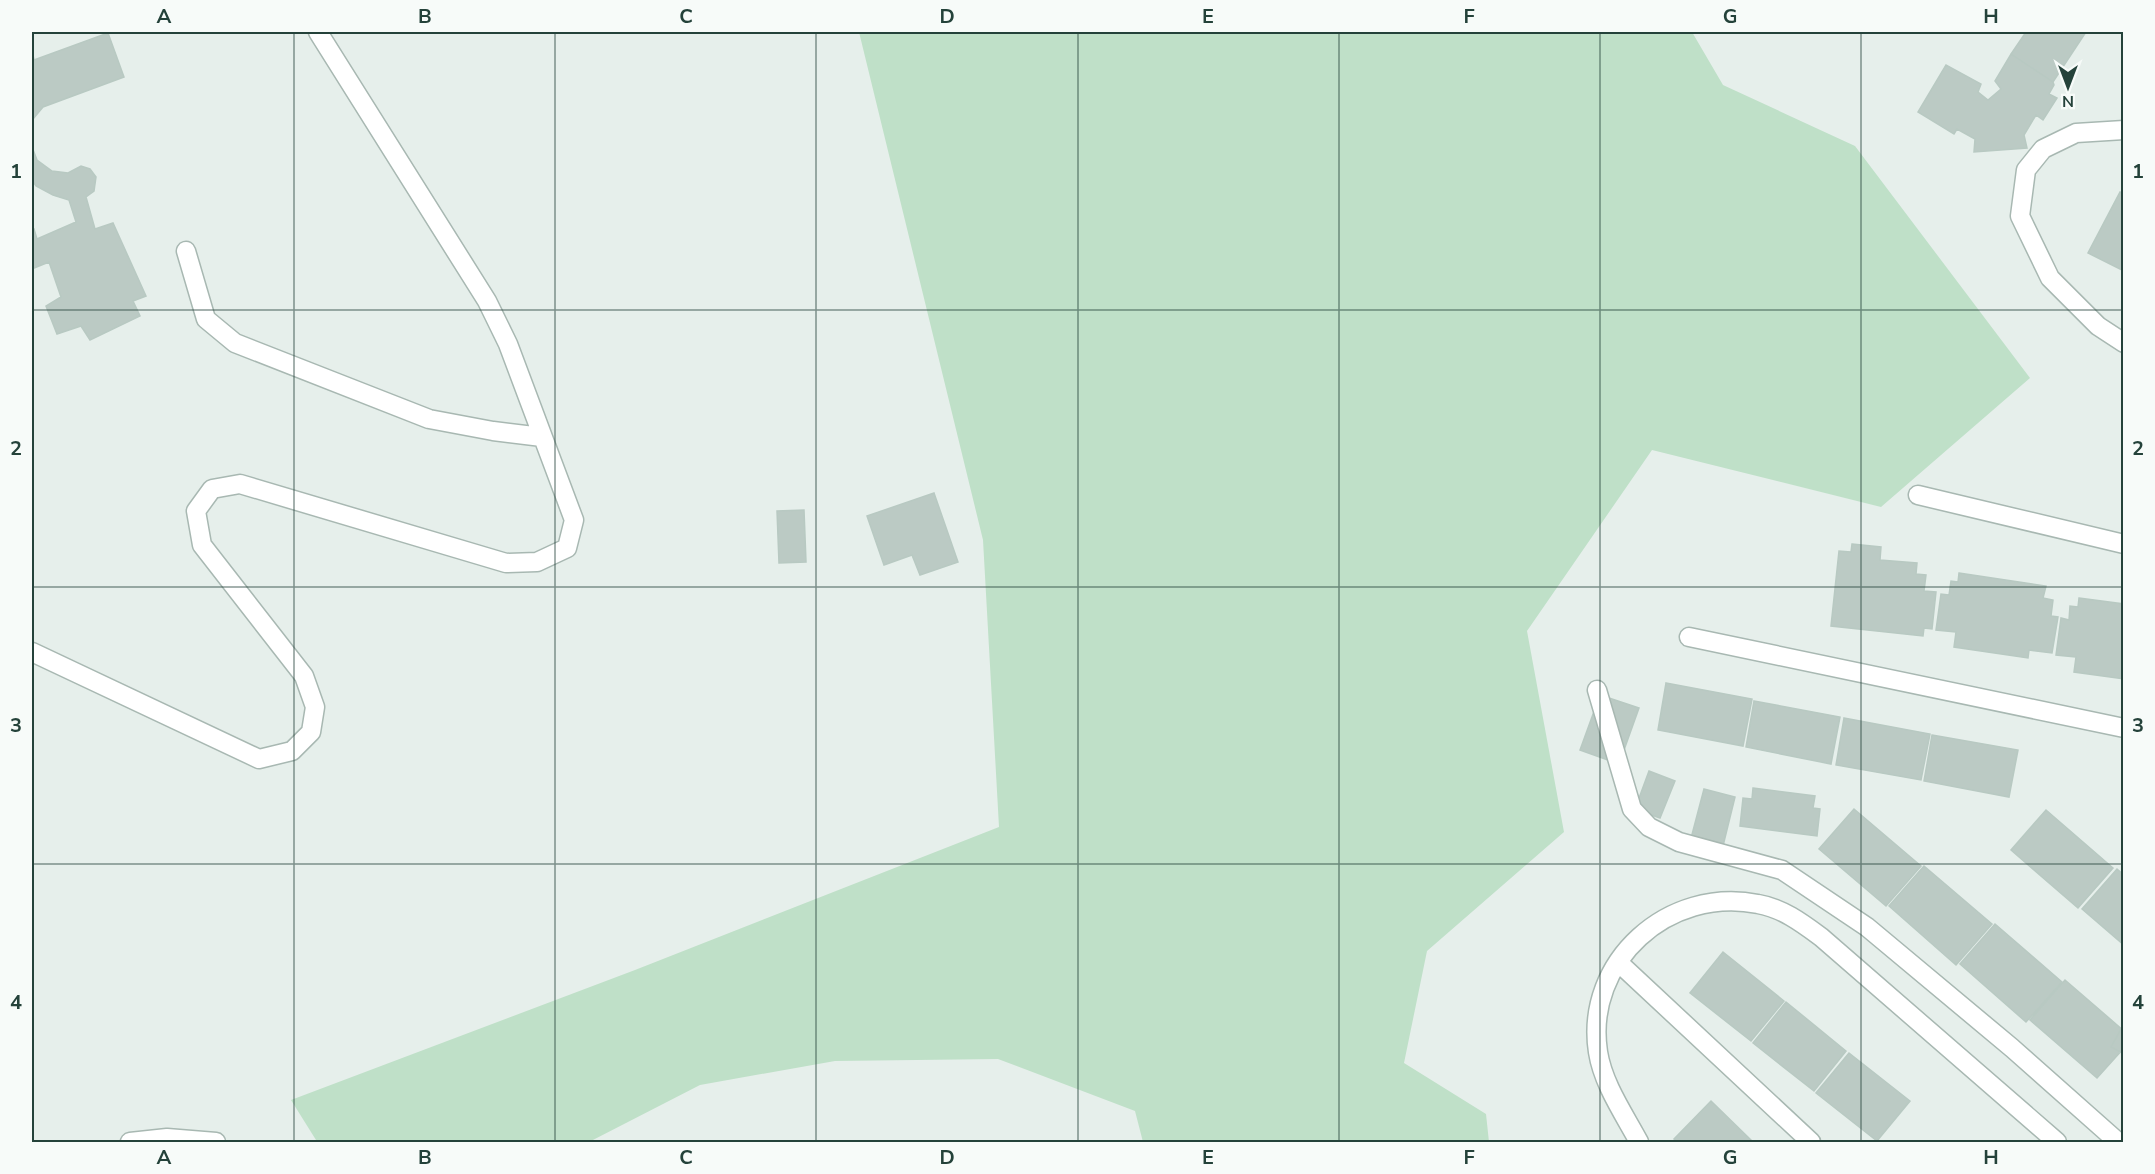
<svg xmlns="http://www.w3.org/2000/svg" width="2155" height="1174" viewBox="0 0 2155 1174" font-family="'Nunito Sans',sans-serif">
<rect width="100%" height="100%" fill="#e6efeb"/>
<path fill="#bfe0c8" d="M859,32h833l31,53 132,61 175,232 -149,129 -229,-57 -125,181 37,201 -137,119 -23,112 82,51 3,28h-346l-8,-31 -137,-52 -163,2 -135,24 -111,57h-264l-9,-2 -25,-40 344,-130 364,-143 -16,-287z"/>
<path fill="#bbcac4" stroke="#b8c9c2" stroke-width="1.5" d="M2026,32h60l-33,50 -42,-28z
M108,33l16,44 -81,30 -10,12 -1,6v-74l2,9z
M2011,54l42,28 1,3 -5,9 8,4 -14,22 -7,-5 -12,20 3,13 -53,4 1,-13 -18,-10 -3,5 -36,-22 28,-47 35,19 -3,8 10,8 13,-11 -6,-8z
M32,147l5,13 15,11 16,2 13,-7 9,3 6,8 -2,14 -8,6 9,32 18,-6 33,73 -13,5 7,15 -50,24 -9,-14 -24,8 -11,-28 15,-9 -12,-35 -17,7v-39l2,-1 3,10 39,-17 -7,-22 -16,-5 -17,-9 -4,-6z
M2120,192l4,2v77l-36,-18z
M934,493l24,69 -38,13 -8,-20 -28,10 -17,-49z
M804,510l2,52 -27,1 -2,-52z
M1852,544l29,3 -1,13 37,3 -1,11 10,1 -2,16 12,1 -4,37 -8,-1 -1,8 -92,-10 8,-75 12,1z
M1959,573l87,13 -3,12 10,2 -2,16 7,1 -6,36 -23,-3 -1,8 -74,-11 2,-15 -20,-2 5,-36 8,1 2,-14 7,1z
M2079,598l45,6v75l-50,-7 2,-15 -20,-2 5,-37 8,2 1,-14 8,1z
M1666,683l86,16 -9,47 -85,-16z
M1600,695l39,13 -20,56 -39,-14z
M1754,701l86,16 -9,47 -85,-17z
M1844,718l86,16 -9,46 -85,-15z
M1932,735l86,15 -9,47 -85,-16z
M1649,771l26,10 -15,37 -25,-9z
M1753,788l62,8 -2,12 7,1 -3,27 -77,-10 3,-28 9,1z
M1704,789l31,8 -14,57 -32,-8z
M1854,809l67,57 -35,40 -67,-57z
M2046,810l67,58 -35,40 -67,-58z
M1924,866l68,58 -36,41 -67,-59z
M2117,869l7,6v70l-42,-36z
M1995,924l67,58 -36,40 -66,-58z
M1723,952l61,49 -33,40 -61,-48z
M2065,980l59,51v17l-27,30 -67,-58z
M1786,1002l60,49 -32,40 -61,-48z
M2124,1024v30l-13,-7z
M1849,1053l61,48 -33,40 -61,-48z
M1711,1101l42,41h-76l-3,-3z"/>
<g fill="none" stroke-linecap="round" stroke-linejoin="round">
<defs>
<path id="minor" d="M2124,130l-48,3 -33,16 -17,21 -6,46 30,62 48,48 26,17
M186,251l20,68 29,24 194,76 64,12 49,6
M1918,495l206,49
M1689,637l435,91
M32,652l227,107 33,-8 19,-19 4,-25 -11,-31 -102,-131 -6,-34 16,-22 28,-5 266,79 31,-1 30,-14 7,-28 -66,-176 -21,-43 -169,-269
M1597,690l35,119 17,18 30,15 103,28 85,57 145,121 106,94
M1618,962l193,180
M130,1142l37,-4 49,4
M1639,1142c-15,-28 -36,-58 -41,-90 -14,-91 71,-166 160,-148 24,4 44,19 63,33l236,205"/>
</defs>
<use href="#minor" stroke="#a8b8b2" stroke-width="21"/>
<use href="#minor" stroke="#fff" stroke-width="18"/>
</g>
<path fill="none" stroke="#24423a" stroke-width="1.5" stroke-opacity="0.55" d="M294,32v1110M555,32v1110M816,32v1110M1078,32v1110M1339,32v1110M1600,32v1110M1861,32v1110M32,310h2092M32,587h2092M32,864h2092"/>
<rect width="2155" height="1174" fill="none" stroke="#f7fbf9" stroke-width="66"/>
<g transform="translate(2068 87) rotate(180)" stroke="#f7fbf9" stroke-width="4.5" paint-order="stroke">
<path d="M0-4.5L10 22L0 15L-10 22Z" fill="#24423a"/>
<text y="-9" font-size="16" font-weight="bold" text-anchor="middle" fill="#24423a">N</text>
</g>
<rect x="33" y="33" width="2089" height="1108" fill="none" stroke="#24423a" stroke-width="2"/>
<g font-size="20" text-anchor="middle" font-weight="bold" fill="#24423a">
<text x="164" y="23">A</text>
<text x="425" y="23">B</text>
<text x="686" y="23">C</text>
<text x="947" y="23">D</text>
<text x="1208" y="23">E</text>
<text x="1469" y="23">F</text>
<text x="1730" y="23">G</text>
<text x="1991" y="23">H</text>
<text x="16" y="178">1</text>
<text x="2138" y="178">1</text>
<text x="16" y="455">2</text>
<text x="2138" y="455">2</text>
<text x="16" y="732">3</text>
<text x="2138" y="732">3</text>
<text x="16" y="1009">4</text>
<text x="2138" y="1009">4</text>
<text x="164" y="1164">A</text>
<text x="425" y="1164">B</text>
<text x="686" y="1164">C</text>
<text x="947" y="1164">D</text>
<text x="1208" y="1164">E</text>
<text x="1469" y="1164">F</text>
<text x="1730" y="1164">G</text>
<text x="1991" y="1164">H</text>
</g>
</svg>
